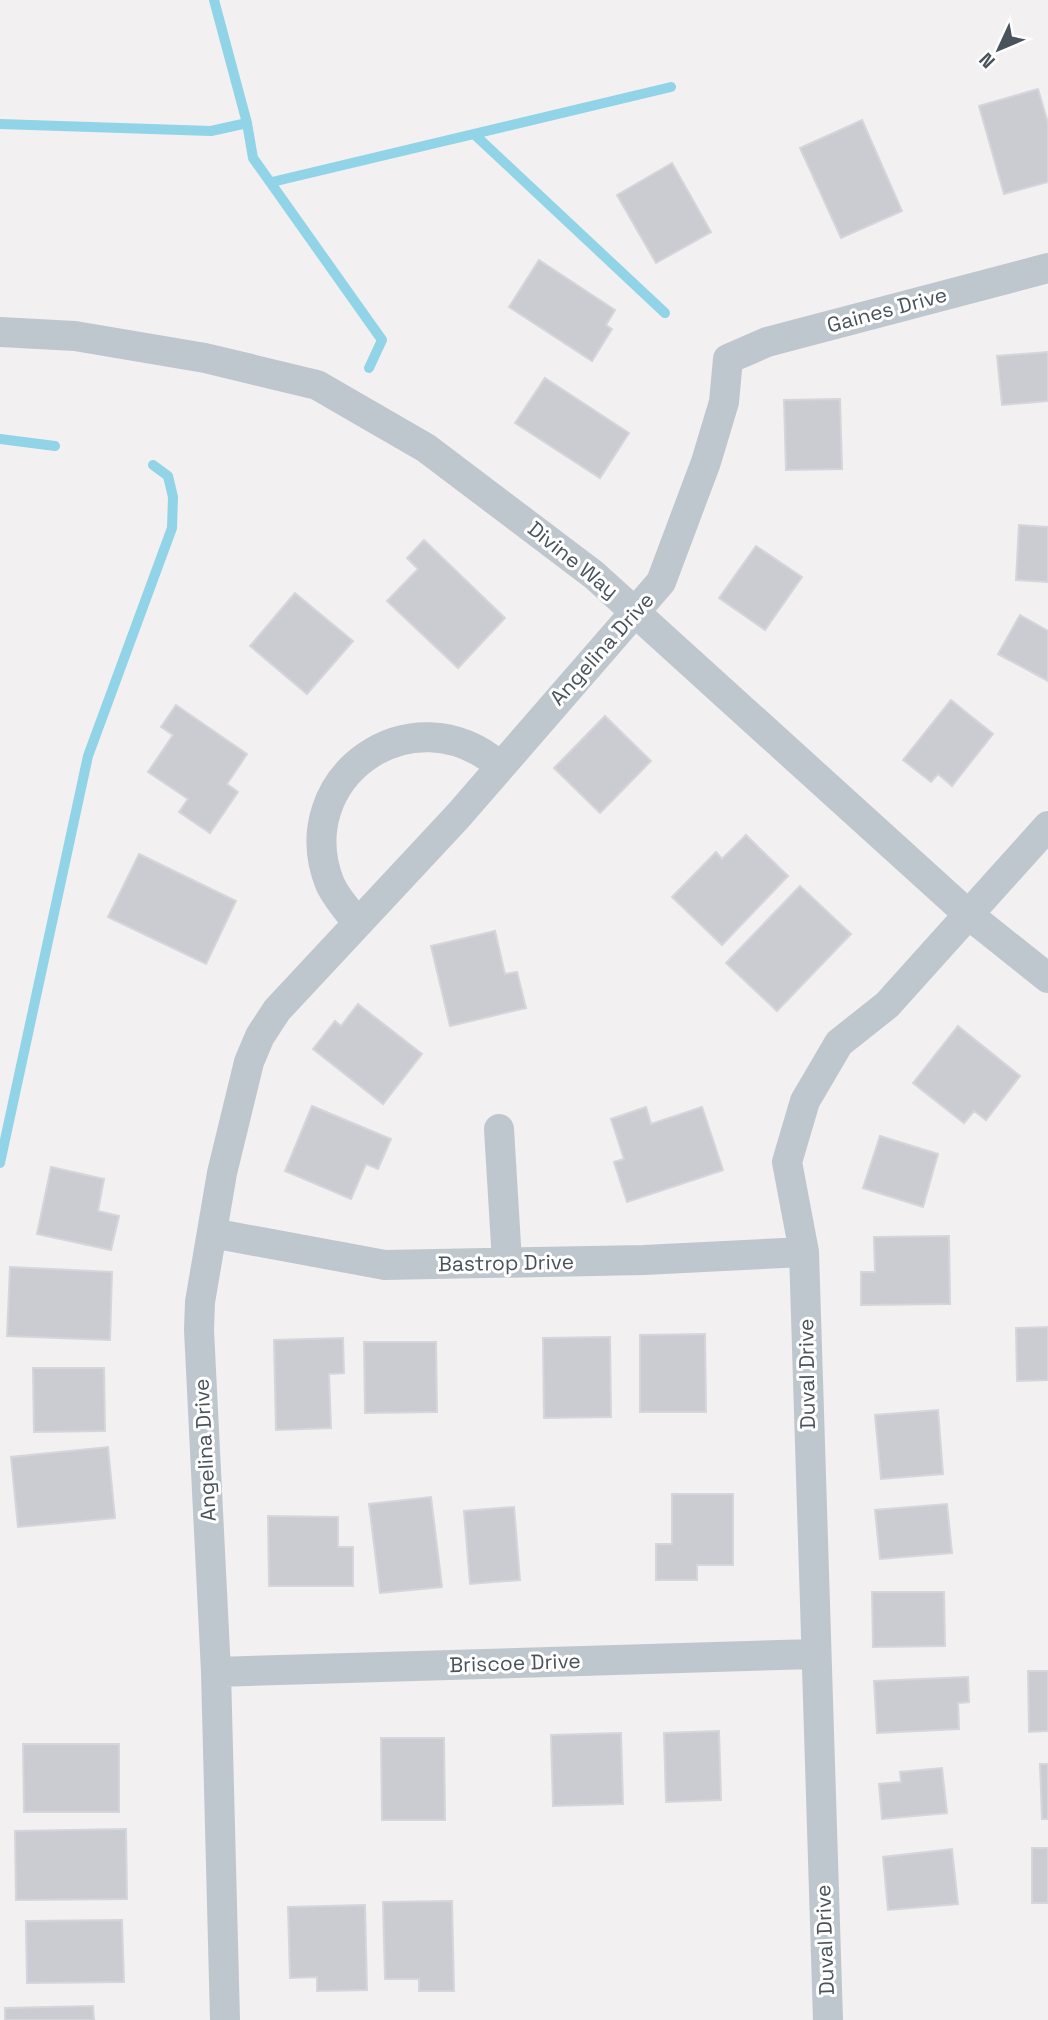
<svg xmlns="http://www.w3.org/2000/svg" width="1048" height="2020" viewBox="0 0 1048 2020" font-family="'Space Grotesk',sans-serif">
<rect width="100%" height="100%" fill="#f2f0f0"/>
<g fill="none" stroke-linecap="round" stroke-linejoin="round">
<path stroke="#91d4e7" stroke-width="10" d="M214,0l33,123 6,35 129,182 -13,28
M0,124l211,7 36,-8
M474,134l191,179
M272,182l399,-95
M0,439l55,7
M0,1163l88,-407 84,-228 1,-31 -5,-21 -15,-11"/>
</g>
<path fill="#caccd2" stroke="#d4d6db" stroke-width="2" d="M1038,89l10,34v59l-44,12 -25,-88z
M862,120l40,91 -61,27 -41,-90z
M672,163l39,69 -55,31 -39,-68z
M539,260l76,50 -9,15 6,4 -20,32 -83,-54z
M1048,352v49l-46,4 -5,-49z
M545,378l84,55 -29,45 -85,-55z
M840,399l2,70 -56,1 -2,-70z
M1019,525l29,2v55l-32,-2z
M424,540l81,78 -47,50 -71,-67 31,-32 -11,-11z
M756,546l46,31 -37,53 -46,-32z
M295,593l58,48 -46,53 -57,-48z
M1020,615l28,16v50l-50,-27z
M951,700l42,34 -41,52 -14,-12 -7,8 -28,-22z
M176,705l71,49 -20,30 11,8 -28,41 -31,-21 9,-13 -40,-27 25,-37 -12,-8z
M605,716l46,45 -51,52 -46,-45z
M746,835l42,41 -66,69 -50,-48 44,-45 6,7z
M139,854l97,47 -30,63 -98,-47z
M800,886l51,48 -74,77 -51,-48z
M495,931l10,43 12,-2 9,36 -76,18 -19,-80z
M358,1004l64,50 -39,50 -70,-55 22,-28 6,5z
M958,1026l62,50 -34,44 -12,-9 -10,12 -51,-40z
M312,1106l79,33 -13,30 -12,-5 -15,35 -66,-28z
M646,1107l5,17 51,-17 21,63 -96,32 -13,-40 10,-3 -13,-40z
M880,1136l58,18 -15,53 -60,-19z
M51,1167l53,12 -6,32 21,5 -8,34 -74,-16z
M949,1236l1,68 -89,1v-33h14l-1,-35z
M10,1267l102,5 -2,68 -103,-4z
M1048,1327v53l-31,1 -1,-53z
M705,1334l1,78h-66v-77z
M610,1337l1,80 -67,1 -1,-80z
M343,1338l1,35 -15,1 2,54 -55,2 -2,-90z
M364,1342h72l1,70 -72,1z
M33,1368h71l1,63 -71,1z
M938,1410l5,64 -62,5 -6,-64z
M108,1447l7,71 -97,9 -7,-70z
M672,1494h61v71h-36v15h-41v-36h16z
M431,1497l11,90 -62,6 -11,-89z
M947,1504l5,49 -72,6 -5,-49z
M514,1507l6,73 -50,4 -6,-73z
M268,1516l70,1v30h15v39h-84z
M872,1592h72l1,54 -72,1z
M1028,1671h20v60l-19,1z
M968,1677l1,25 -11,1 1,26 -82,4 -3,-52z
M719,1731l2,69 -55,2 -2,-69z
M621,1733l2,71 -70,2 -2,-71z
M381,1738h63l1,82h-63z
M23,1744h96v68h-95z
M1040,1764h8v55h-6z
M942,1768l5,45 -65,6 -3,-35 22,-2 -1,-10z
M126,1829l1,70 -111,1 -1,-69z
M1032,1848h16v55h-16z
M952,1849l6,55 -70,6 -5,-53z
M452,1901l2,90h-35v-12h-34l-2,-77z
M365,1905l2,85 -50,1v-14l-27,1 -2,-71z
M122,1920l2,62 -97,1 -1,-62z
M93,2006l1,14h-89v-12z"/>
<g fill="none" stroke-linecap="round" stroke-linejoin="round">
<path stroke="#bfc7ce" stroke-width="30" d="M0,332l75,4 130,22 112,27 109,63 168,127 375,340 79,63
M358,923c-10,-12 -21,-24 -28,-39 -42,-105 81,-195 170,-118
M499,1129l8,133
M212,1233l173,32 259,-5 160,-8
M216,1672l598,-18
M225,2020l-9,-348 -17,-342 1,-28 22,-129 27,-111 11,-26 17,-26 181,-194 203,-234 45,-120 18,-60 4,-43 39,-17 281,-74
M828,2020l-24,-768 -17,-90 18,-61 34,-58 48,-38 161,-179"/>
</g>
<g text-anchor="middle" stroke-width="6" stroke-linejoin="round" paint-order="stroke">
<g font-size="21" fill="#49535c" stroke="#fff">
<text transform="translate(887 310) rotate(-15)" y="7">Gaines Drive</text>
<text transform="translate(573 560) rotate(39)" y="7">Divine Way</text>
<text transform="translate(602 649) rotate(-48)" y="7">Angelina Drive</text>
<text transform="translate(506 1263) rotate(-1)" y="7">Bastrop Drive</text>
<text transform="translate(807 1374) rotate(-91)" y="7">Duval Drive</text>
<text transform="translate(205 1450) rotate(-93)" y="7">Angelina Drive</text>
<text transform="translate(515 1663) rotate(-2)" y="7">Briscoe Drive</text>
<text transform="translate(825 1940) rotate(-92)" y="7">Duval Drive</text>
</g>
</g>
<g transform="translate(999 49) rotate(226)" stroke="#ffffff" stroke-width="5" paint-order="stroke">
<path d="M0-5L12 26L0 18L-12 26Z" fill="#49535c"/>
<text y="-10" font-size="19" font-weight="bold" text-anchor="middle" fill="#49535c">N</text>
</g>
</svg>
